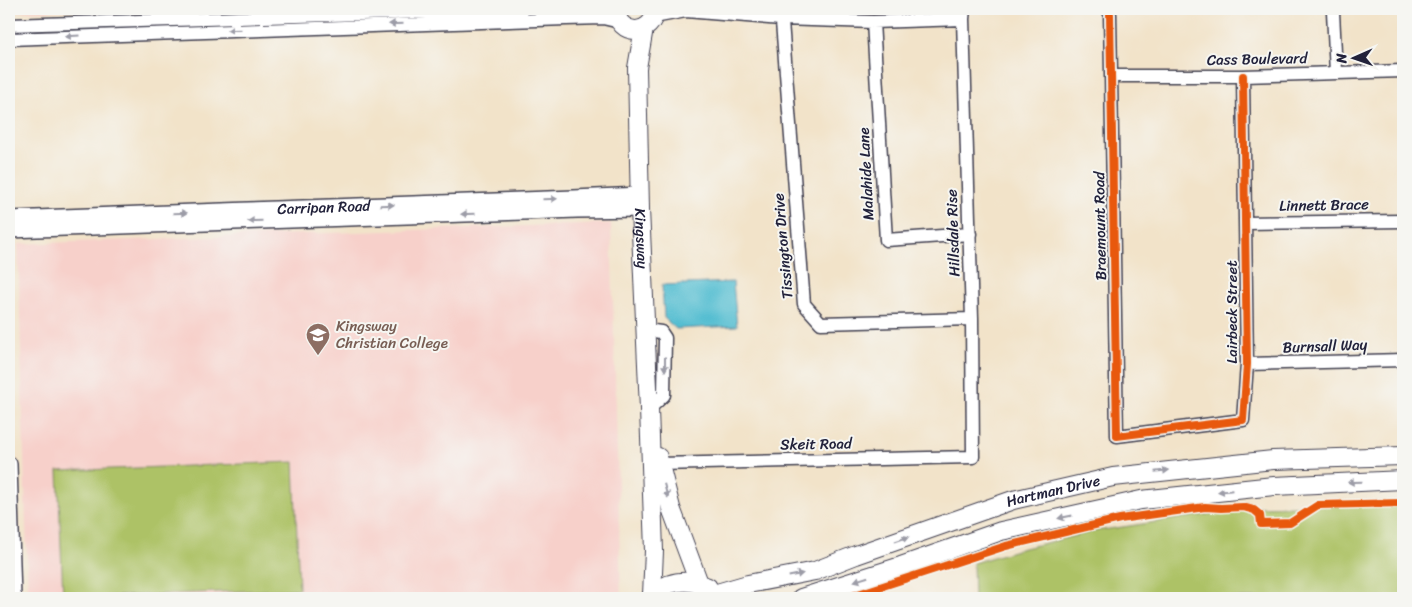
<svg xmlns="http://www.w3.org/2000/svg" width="1412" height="607" viewBox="0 0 1412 607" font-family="Sriracha,sans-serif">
<rect width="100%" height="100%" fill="#f6f6f2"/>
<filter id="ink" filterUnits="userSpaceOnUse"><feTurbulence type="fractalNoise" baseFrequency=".02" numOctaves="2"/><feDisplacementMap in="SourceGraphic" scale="10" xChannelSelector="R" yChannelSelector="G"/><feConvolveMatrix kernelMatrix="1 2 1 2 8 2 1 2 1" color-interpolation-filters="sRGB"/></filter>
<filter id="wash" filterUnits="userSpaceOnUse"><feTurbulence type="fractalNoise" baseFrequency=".0096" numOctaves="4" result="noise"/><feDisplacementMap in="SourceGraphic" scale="20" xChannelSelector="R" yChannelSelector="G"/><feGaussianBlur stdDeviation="1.12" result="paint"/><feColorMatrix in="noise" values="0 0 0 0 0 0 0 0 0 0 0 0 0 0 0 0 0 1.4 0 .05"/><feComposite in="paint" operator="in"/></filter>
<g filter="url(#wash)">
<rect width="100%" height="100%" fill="#f2e3c9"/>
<path fill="#f7d0ca" d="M9,9h109l-109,3z
M611,223l10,375h-593l-10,-354z"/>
<path fill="#adc266" stroke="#687250" d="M294,462l5,127 -236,9 -5,-127z
M1403,503v95h-429l-1,-35 47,-14 76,-18 160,-24z"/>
<path fill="#55bed1" stroke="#3c7086" d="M733,282l4,44 -61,3 -12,-11 -2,-33z"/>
</g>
<g filter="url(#ink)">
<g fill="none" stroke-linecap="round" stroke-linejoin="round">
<defs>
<path id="minor" d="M679,9l7,2 95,8 92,3 90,-3
M781,9l23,295 17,19 151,-4
M1333,12l3,61
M1110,14l7,422 126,-16 4,-56 -4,-288
M654,17l32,-6
M873,22l13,218 84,-6
M9,25l515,-16
M9,39l557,-20 37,-1 17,4
M1111,76h132l160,-5
M1246,223l157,-2
M646,330l15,2 4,6 -1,57 -15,14
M1247,364l156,-4
M659,464l314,-7 -1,-138 -9,-300 1,-10"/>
<g id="tertiary">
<path id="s1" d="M9,219l565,-21 66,-3"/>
<path d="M9,230l568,-20 63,-1"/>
<path d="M9,464l4,134"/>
</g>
<g id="secondary">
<path d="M616,9c1,28 38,28 39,0"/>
<path id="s2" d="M644,28l-7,40 3,141 9,200 5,142 -2,44"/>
<path d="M658,457l13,51 28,75"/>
<path id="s3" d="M717,593l31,-9 67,-13 41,-16 157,-55 100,-23 160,-17 130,-4"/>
<path d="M650,598c15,-18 37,-20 58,-11"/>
<path d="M801,598l100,-32 100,-35 140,-31 133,-14 129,-6"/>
</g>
</defs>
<use href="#minor" stroke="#413f50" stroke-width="15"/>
<use href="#tertiary" stroke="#413f50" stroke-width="18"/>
<use href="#secondary" stroke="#413f50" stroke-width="20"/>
<use href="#minor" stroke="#fff" stroke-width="12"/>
<use href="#tertiary" stroke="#fff" stroke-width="15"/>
<use href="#secondary" stroke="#fff" stroke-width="18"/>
<defs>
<path id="cycleway" d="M1110,14l7,422 126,-16 4,-56 -4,-288
M846,598l160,-52 114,-27 85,-12 16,1 22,-1 11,3 6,5 1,9 29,-1 28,-18 85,-2"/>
</defs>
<use href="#cycleway" stroke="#f6f6f2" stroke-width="11"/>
<use href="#cycleway" stroke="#e8590c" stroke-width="8"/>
</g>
<defs><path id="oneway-solid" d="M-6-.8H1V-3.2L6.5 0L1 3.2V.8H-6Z" transform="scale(1.25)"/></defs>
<g fill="#9c9ca7">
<use href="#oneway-solid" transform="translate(396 24) rotate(178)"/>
<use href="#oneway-solid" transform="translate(234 30) rotate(178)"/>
<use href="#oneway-solid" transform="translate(72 36) rotate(177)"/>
<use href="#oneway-solid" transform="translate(550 199) rotate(-2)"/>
<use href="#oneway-solid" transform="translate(387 205) rotate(-2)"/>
<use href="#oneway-solid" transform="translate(180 213) rotate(-2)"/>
<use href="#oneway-solid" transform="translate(468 214) rotate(178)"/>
<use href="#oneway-solid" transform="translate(255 221) rotate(178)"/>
<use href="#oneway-solid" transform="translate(665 364) rotate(90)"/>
<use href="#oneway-solid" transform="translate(1162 471) rotate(-6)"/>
<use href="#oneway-solid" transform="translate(1355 482) rotate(179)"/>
<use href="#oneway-solid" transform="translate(666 491) rotate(75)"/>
<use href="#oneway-solid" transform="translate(1225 491) rotate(174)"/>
<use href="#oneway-solid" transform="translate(1065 517) rotate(168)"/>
<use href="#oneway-solid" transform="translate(902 539) rotate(-19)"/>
<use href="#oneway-solid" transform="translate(796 575) rotate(-12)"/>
<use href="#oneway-solid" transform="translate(861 579) rotate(163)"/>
</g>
</g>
<defs>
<symbol id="school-pin" viewBox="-11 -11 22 30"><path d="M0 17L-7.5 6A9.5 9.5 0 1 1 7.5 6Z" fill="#8d6e63" stroke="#f6f6f2"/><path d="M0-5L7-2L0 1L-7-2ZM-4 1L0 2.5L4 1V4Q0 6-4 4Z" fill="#fff"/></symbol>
</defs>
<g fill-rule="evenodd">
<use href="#school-pin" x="304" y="321" width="28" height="38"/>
</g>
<g text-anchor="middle" stroke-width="4" stroke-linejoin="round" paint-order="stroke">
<g font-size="15" fill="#22223b" stroke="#f6f6f2">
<text transform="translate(1257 59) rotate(-1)" y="5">Cass Boulevard</text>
<text transform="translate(866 174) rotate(-93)" y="5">Malahide Lane</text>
<text transform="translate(1324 205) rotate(-1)" y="5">Linnett Brace</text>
<text dy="5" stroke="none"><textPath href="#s1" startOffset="315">Carripan Road</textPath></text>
<text transform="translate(1100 226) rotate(-91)" y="5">Braemount Road</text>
<text transform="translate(953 233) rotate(-92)" y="5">Hillsdale Rise</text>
<text dy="5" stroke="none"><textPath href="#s2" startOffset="211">Kingsway</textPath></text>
<text transform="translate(783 246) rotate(-95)" y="5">Tissington Drive</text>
<text transform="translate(1232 312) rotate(-90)" y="5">Lairbeck Street</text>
<text transform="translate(1325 346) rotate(-2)" y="5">Burnsall Way</text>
<text transform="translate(816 444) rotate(-1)" y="5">Skeit Road</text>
<text dy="5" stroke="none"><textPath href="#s3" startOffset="352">Hartman Drive</textPath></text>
</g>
<g font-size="15" fill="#785e54" stroke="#f6f6f2" text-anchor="start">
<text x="336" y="331">Kingsway<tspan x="336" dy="17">Christian College</tspan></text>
</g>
</g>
<rect width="1412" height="607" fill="none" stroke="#f6f6f2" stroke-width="30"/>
<g transform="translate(1354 58) rotate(268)" stroke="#f6f6f2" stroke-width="4" paint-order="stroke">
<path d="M0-4L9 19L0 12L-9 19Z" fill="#22223b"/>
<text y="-8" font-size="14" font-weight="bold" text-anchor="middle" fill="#22223b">N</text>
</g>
</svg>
